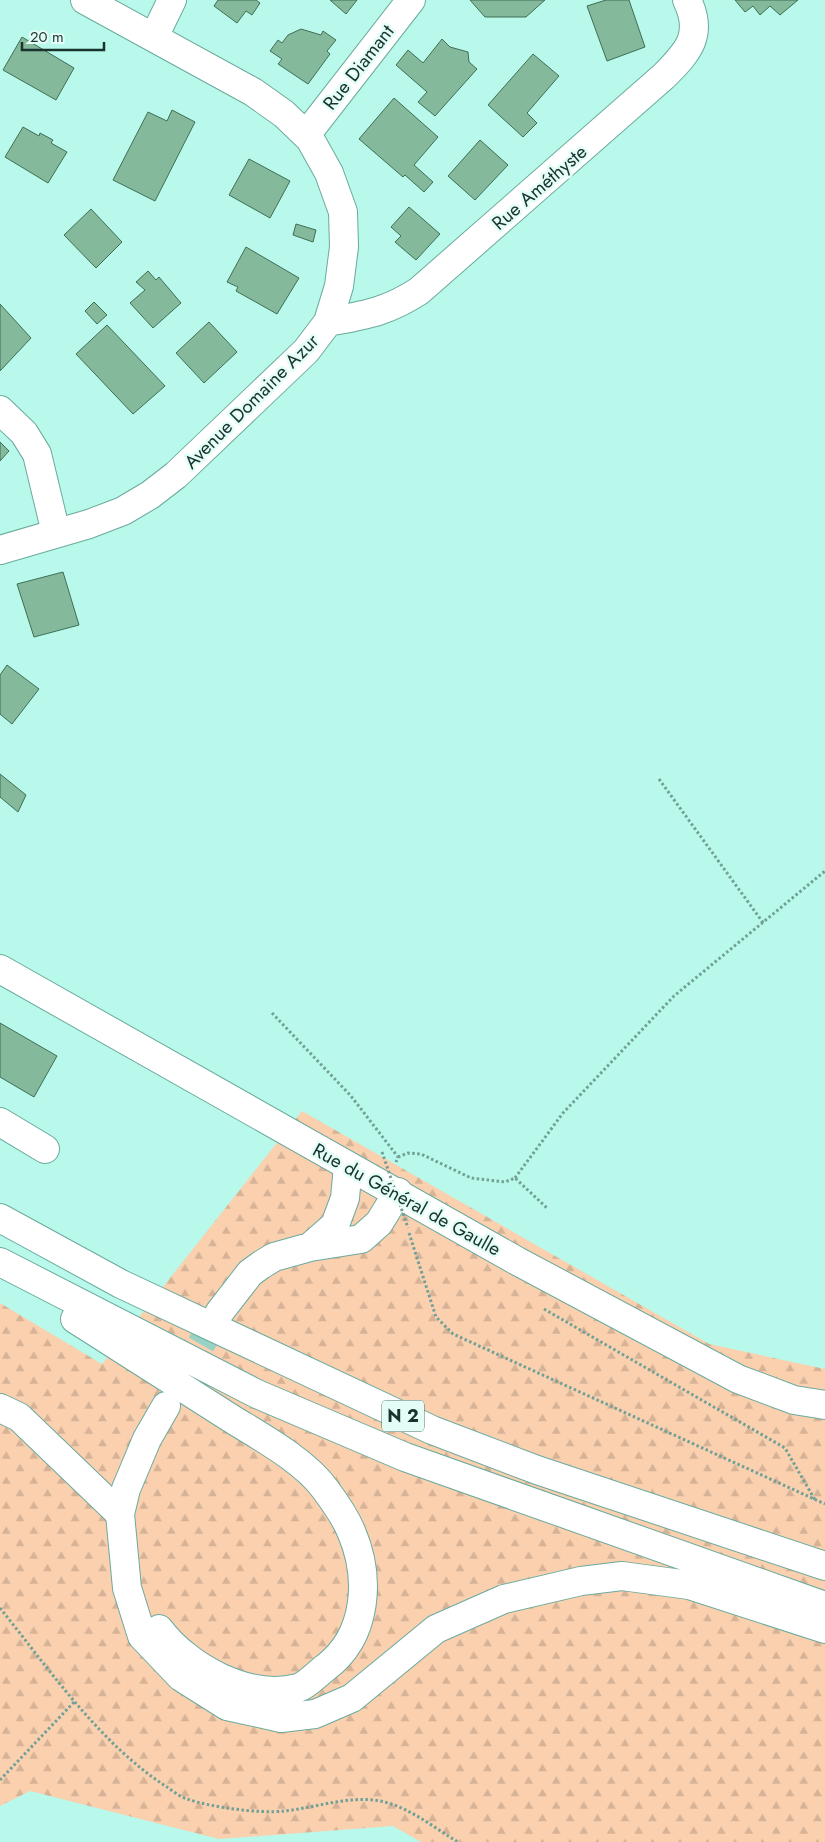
<svg xmlns="http://www.w3.org/2000/svg" width="825" height="1842" viewBox="0 0 825 1842" font-family="Jost,sans-serif">
<defs>
<pattern id="forest-firs" width="22" height="20" patternUnits="userSpaceOnUse" patternTransform="scale(1.25)"><rect width="22" height="20" fill="#fad0af"/><path d="M5 1l3.5 6h-7zM16 11l3.5 6h-7z" fill="#d6b397"/></pattern>
</defs>
<rect width="100%" height="100%" fill="#b8f9eb"/>
<path fill="url(#forest-firs)" d="M302,1111l407,233 116,25v473h-404l-28,-16 -174,13 -189,-48 -30,15v-503l102,61z"/>
<path fill="#85b99c" stroke="#3e6f55" d="M218,0h38l4,3 -8,12 -6,-4 -9,12 -23,-17z
M330,0h27l-11,14z
M470,0h75l-19,17h-41z
M606,0h23l16,47 -38,14 -20,-55z
M735,0h63l-18,15 -10,-9 -10,9 -7,-9 -8,6z
M301,29l20,6 2,-4 13,9 -9,11 3,3 -22,30 -30,-20 4,-5 -12,-8 8,-11 4,3 6,-8z
M22,37l52,31 -18,32 -53,-30z
M442,39l8,8 18,5 1,10 8,7 -42,47 -17,-14 9,-10 -31,-27 12,-15 15,13z
M533,54l26,22 -32,37 10,10 -14,14 -35,-32z
M394,98l44,39 -24,28 19,17 -9,10 -19,-17 -2,2 -44,-38z
M172,110l23,12 -40,79 -42,-21 35,-68 19,9z
M23,127l16,9 1,-3 13,7 -2,3 16,9 -19,31 -43,-26z
M480,140l28,25 -33,35 -27,-24z
M249,159l41,22 -20,37 -41,-23z
M409,207l31,27 -24,26 -21,-18 6,-6 -10,-9z
M91,209l31,33 -26,26 -32,-33z
M296,224l20,6 -3,12 -20,-7z
M246,247l53,31 -22,36 -41,-23 2,-4 -11,-5z
M148,271l8,9 3,-3 22,26 -28,25 -23,-25 15,-13 -9,-8z
M94,302l13,13 -10,9 -12,-13z
M0,304l31,34 -31,33z
M209,322l28,30 -33,31 -28,-30z
M107,325l58,61 -32,28 -57,-60z
M0,442l9,9 -9,10z
M63,572l16,53 -45,12 -17,-53z
M7,665l32,24 -27,35 -12,-10v-39z
M0,774l26,21 -8,17 -18,-15z
M0,1023l57,33 -23,41 -34,-20z"/>
<g fill="none" stroke-linecap="round" stroke-linejoin="round">
<path stroke="#98d2c5" stroke-width="28" stroke-dasharray="28 14" stroke-linecap="butt" d="M180,1381l39,-68"/>
<defs>
<path id="minor" d="M154,37l18,-37
M306,135l105,-135
M328,322c37,-7 59,-10 91,-31l245,-215c24,-24 40,-41 23,-76
M0,410l24,23 13,21 19,79
M0,550l89,-26 34,-13 27,-16 26,-20 130,-124 22,-29 11,-36 5,-39 -1,-35 -14,-39 -19,-34 -26,-25 -31,-22 -168,-92
M0,969l517,292 221,118 56,21 31,5
M0,1122l45,27
M0,1408l19,9 101,97"/>
<path id="highway" d="M0,1218l121,66 311,146 105,40 288,96
M310,1247l25,-22 10,-27 3,-32
M0,1262l257,132 148,63 420,149
M219,1313l31,-40 11,-8 13,-8 36,-10 51,-8 18,-16 19,-31
M75,1319c52,33 104,66 157,100 29,18 73,42 93,70 9,12 20,28 26,42 20,46 17,105 -26,137 -8,6 -18,17 -27,20 -49,13 -111,-21 -139,-59
M166,1406l-19,33 -21,50 -6,25 7,74 15,48 39,41 46,29 54,12 34,-4 37,-16 84,-69 68,-30 77,-18 41,-5 67,9 136,44"/>
</defs>
<use href="#minor" stroke="#6baa9d" stroke-width="30"/>
<use href="#highway" stroke="#6baa9d" stroke-width="30"/>
<path stroke="#70a096" stroke-width="3" stroke-dasharray="2.5 2.5" stroke-linecap="butt" d="M659,779l105,145
M272,1013l79,83 47,61 -2,5
M398,1157l10,-4 13,1 50,24 34,4 10,-4 32,30
M515,1178l48,-65 111,-117 151,-125
M409,1233l27,84 17,17 372,170
M544,1309l241,139 30,52
M0,1608c49,61 101,137 167,179 6,4 13,10 20,12 22,8 74,15 97,12 30,-3 59,-14 90,-11 32,4 57,26 84,42
M0,1780l75,-79"/>
<use href="#minor" stroke="#fff" stroke-width="28"/>
<use href="#highway" stroke="#fff" stroke-width="28"/>
<path stroke="#70a096" stroke-width="3" stroke-dasharray="2.5 2.5" stroke-linecap="butt" d="M382,1152l26,76"/>
</g>
<g text-anchor="middle" stroke-width="5" stroke-linejoin="round" paint-order="stroke">
<rect fill="#e4fdf7" stroke="#56706b" stroke-width="1" x="382" y="1400.5" width="42" height="31" rx="4"/>
<g font-size="18" font-weight="bold" fill="#19342f">
<text x="403" y="1422">N 2</text>
</g>
<g font-size="19" fill="#19342f" stroke="#e4fdf7">
<text transform="translate(358 67) rotate(-52)" y="7">Rue Diamant</text>
<text transform="translate(539 187) rotate(-41)" y="7">Rue Améthyste</text>
<text transform="translate(251 401) rotate(-45)" y="7">Avenue Domaine Azur</text>
<text transform="translate(407 1199) rotate(29)" y="7">Rue du Général de Gaulle</text>
</g>
</g>
<path d="M22 42v8h82v-8" fill="none" stroke="#19342f" stroke-width="2.5"/>
<text x="30" y="42" font-size="15" fill="#19342f" stroke="#e4fdf7" stroke-width="4" paint-order="stroke">20 m</text>
</svg>
